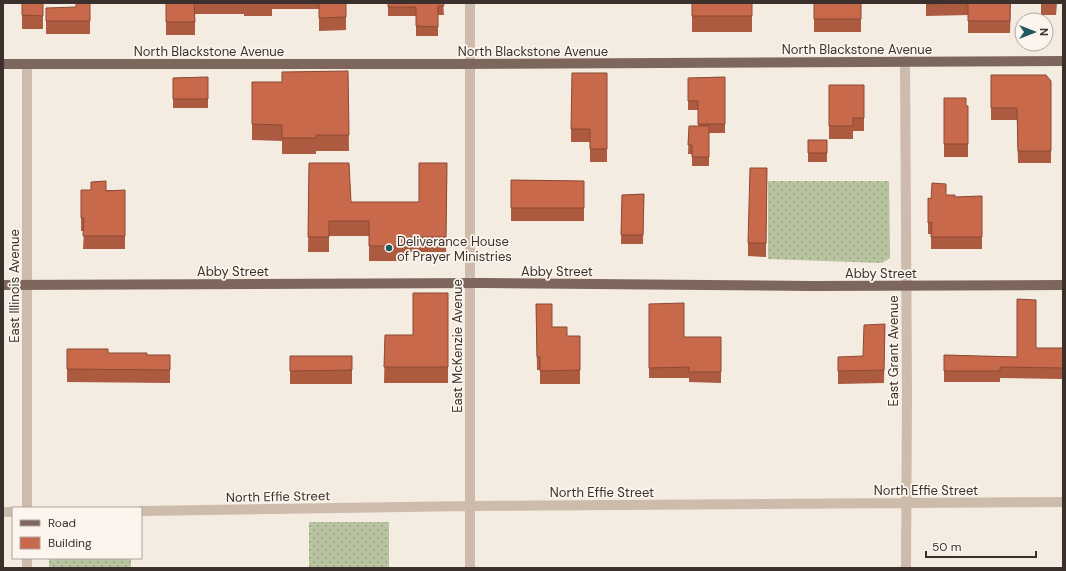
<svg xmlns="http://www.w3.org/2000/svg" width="1066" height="571" viewBox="0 0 1066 571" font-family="'DM Sans',sans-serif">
<defs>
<pattern id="grass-dots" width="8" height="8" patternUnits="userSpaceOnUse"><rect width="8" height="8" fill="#b8c4a0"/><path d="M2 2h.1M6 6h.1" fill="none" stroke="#97a083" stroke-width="1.8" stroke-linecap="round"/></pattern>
</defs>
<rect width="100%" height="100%" fill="#f4ebe1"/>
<path fill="url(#grass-dots)" d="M768,181h121l1,77 -8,5 -114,-4z
M309,522h80v46h-80z
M49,558h82v10h-82z"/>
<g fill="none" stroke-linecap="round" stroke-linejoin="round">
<path stroke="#cdbbac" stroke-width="10" d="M905,61l2,333 -1,174
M27,64v444
M141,511l329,-5 593,-4
M3,512h10
M27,558v10
M470,568v-565"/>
<path stroke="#7d675c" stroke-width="10" d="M3,64h450l610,-3
M3,285l481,-2 328,3 251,-1"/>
</g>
<path fill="#ac5a40" d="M22,3h21v26h-21z
M90,3v31h-44v-13l30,-14z
M166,3h180v27l-27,1v-22h-47v7h-28v-2h-49v21h-29z
M388,3h55l1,12h-6v21h-22v-20h-28z
M692,3h60v29h-60z
M814,3h47v29h-47z
M926,3h85l-1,30h-42v-18l-42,1z
M1041,3h16l-1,12h-15z
M348,71l1,80h-33v3h-34v-13l-30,-1v-58h30z
M607,73v89h-17v-20h-19v-13z
M991,75l60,6v82h-33l-1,-43h-26z
M208,77v31h-35v-30z
M725,77v56h-16v33h-17v-12h-4l1,-28h9v-16h-10v-32z
M829,85h35v46h-11v8h-24z
M944,98l24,8v51h-24z
M808,140h19v22h-19z
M309,163l42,39h68l28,-39 -1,89h-37v9h-40v-25h-40v16h-21z
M767,168l-1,89 -18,-1v-13z
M511,180l73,1v40h-73z
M81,190h44v59h-42l1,-18h-3z
M644,194l-1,50h-22l1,-49z
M946,195l9,2 27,-1v53h-51v-15h-3v-36l3,1z
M448,293v90h-64l1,-48h28z
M536,304l16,23 15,9h13v48h-40v-14h-3z
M649,304l35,33h37v46l-32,-1v-4h-40z
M885,325l-1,58 -46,1v-13l25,-15z
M1036,348h27v31l-63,-1v4h-56v-27l73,2z
M67,349l41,4 39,2h23v28l-103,-1z
M290,356h62v28h-62z"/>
<path fill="#c8694b" stroke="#8c4a34" d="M22,3h21v13l-21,-1z
M76,3h14v18h-44v-13l30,-1z
M166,3h28l1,19h-29z
M319,3h27v14l-27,1z
M388,3h55l1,3h-6v21l-22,-1v-19h-28z
M692,3h60v13h-60z
M814,3h47v16h-47z
M926,3h84v18h-42v-18l-42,1z
M348,71l1,64h-33v3h-34v-13l-30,-1v-42h30v-10z
M572,73h35v76h-17v-20h-19z
M991,75h55l5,6v70h-33l-1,-43h-26z
M208,77v22h-35v-21z
M725,77v47h-27v-23h-10v-23z
M829,85h35v33h-11v8h-24z
M944,98h22v8h2v38h-24z
M689,126h20v31h-17v-12h-4z
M808,140h19v13h-19z
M309,163h40l2,39h68v-39h28l-1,74h-37v9h-40v-25h-40v16h-21z
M750,168h17l-1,75h-18z
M511,180l73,1v27h-73z
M106,181v10l19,-1v46h-42l1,-18h-3v-28h10v-8z
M932,183l14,1v11h9v2l27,-1v41h-51l1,-15 -4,1v-25l3,1z
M644,194l-1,41h-22l1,-40z
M413,293h35v74h-64l1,-32h28z
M1017,299l19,1v48h27v20l-63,-1v4h-56v-16l73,2z
M684,303v34h37v35h-32v-5l-40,1v-64z
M536,304h16v23h15v9h13v34l-40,1v-14h-3z
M885,324l-1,46 -46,1v-14l25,-1 1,-31z
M67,349h41v4h39v2h23v15l-103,-1z
M290,356h62v14l-62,1z"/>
<circle fill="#1f5a5e" stroke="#fbf5ee" stroke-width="1.5" cx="389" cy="248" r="4"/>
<g text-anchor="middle" stroke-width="3.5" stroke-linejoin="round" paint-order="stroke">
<g font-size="13" fill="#3b302b" stroke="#fbf5ee">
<text x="857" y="54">North Blackstone Avenue</text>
<text x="209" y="56">North Blackstone Avenue</text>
<text x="533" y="56">North Blackstone Avenue</text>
<text x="233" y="276">Abby Street</text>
<text x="557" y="276">Abby Street</text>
<text x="881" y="278">Abby Street</text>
<text transform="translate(14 286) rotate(-90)" y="5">East Illinois Avenue</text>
<text transform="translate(457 346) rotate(-90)" y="5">East McKenzie Avenue</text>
<text transform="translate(893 351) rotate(-90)" y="5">East Grant Avenue</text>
<text x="926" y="495">North Effie Street</text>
<text x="602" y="497">North Effie Street</text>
<text transform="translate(278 496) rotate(-1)" y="5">North Effie Street</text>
</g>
<g font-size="13" fill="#3b302b" stroke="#fbf5ee" text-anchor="start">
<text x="397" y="246">Deliverance House<tspan x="397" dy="15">of Prayer Ministries</tspan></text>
</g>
</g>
<rect width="1066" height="571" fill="none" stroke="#3b302b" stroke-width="8"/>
<rect x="12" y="507" width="130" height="52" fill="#fbf5ee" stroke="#aea6a0"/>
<rect x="20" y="520" width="20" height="6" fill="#7d675c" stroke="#aea6a0"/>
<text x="48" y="527" font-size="12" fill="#3b302b">Road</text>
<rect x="20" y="537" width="20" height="12" fill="#c8694b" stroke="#aea6a0"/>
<text x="48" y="547" font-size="12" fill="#3b302b">Building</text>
<g transform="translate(1034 32) rotate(90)"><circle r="19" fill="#fbf5ee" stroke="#aea6a0"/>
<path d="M0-3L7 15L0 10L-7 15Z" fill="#1f5a5e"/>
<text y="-6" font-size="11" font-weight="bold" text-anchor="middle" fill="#3b302b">N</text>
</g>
<path d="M926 551v6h110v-6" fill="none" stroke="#3b302b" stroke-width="2"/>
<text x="932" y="551" font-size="12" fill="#3b302b" stroke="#fbf5ee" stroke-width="3" paint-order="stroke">50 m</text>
</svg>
